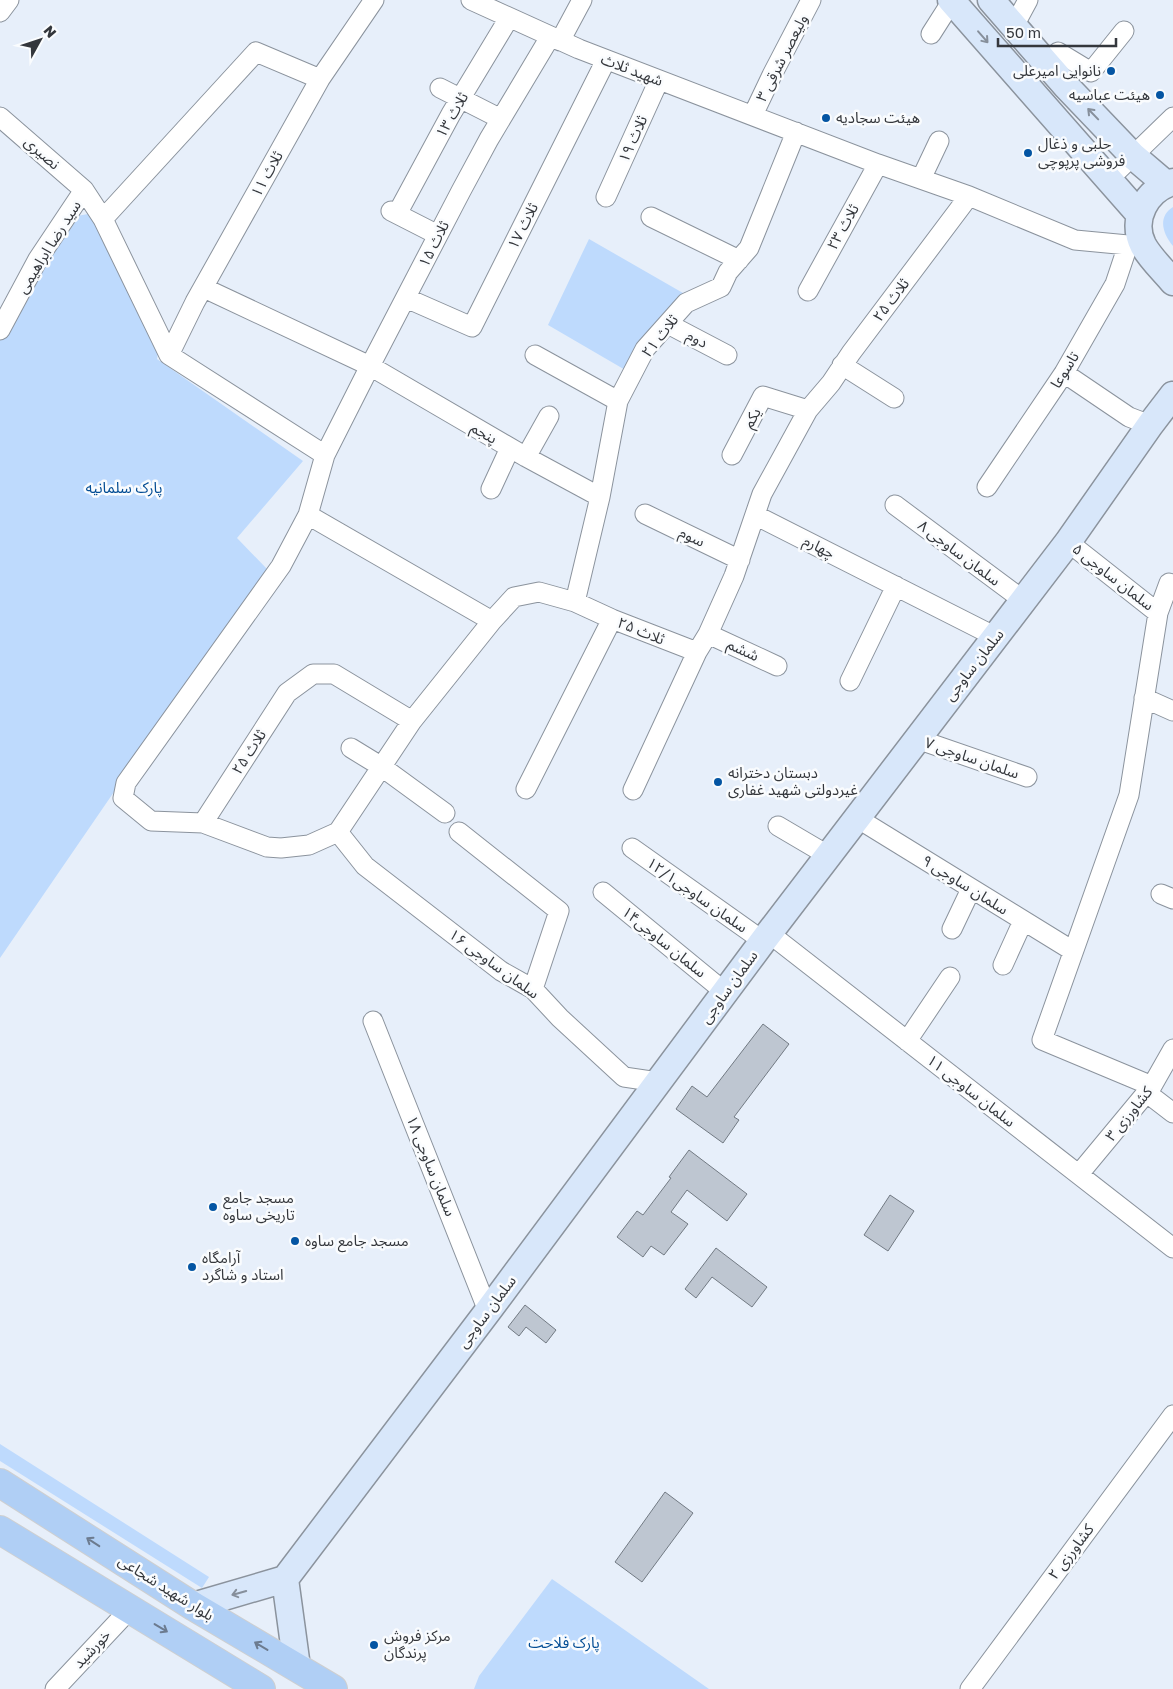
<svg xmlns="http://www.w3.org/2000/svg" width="1173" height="1689" viewBox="0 0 1173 1689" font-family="'Golos Text','Noto Sans Arabic',sans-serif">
<rect width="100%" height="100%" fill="#e7effa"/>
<path fill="#bedafd" d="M1173,207v39c-10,-12 -16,-29 0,-39z
M99,212l62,126 -4,21 146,102 -66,77 30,31 -267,389v-628l66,-112z
M589,239l94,54 -35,41 -21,37 -79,-46z
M0,1444l209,133 -7,11 -202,-127z
M552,1579l157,110h-235l5,-13z"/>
<path fill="#bec6d1" stroke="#727a83" d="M763,1024l26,20 -55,73 5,3 -16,23 -47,-34 16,-23 15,11z
M689,1150l58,44 -20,27 -40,-31 -16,22 17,12 -24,31 -13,-9 -8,11 -26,-20 20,-26 6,4 28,-37 -2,-1z
M890,1195l24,16 -26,40 -24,-16z
M716,1248l51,39 -15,20 -40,-30 -16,21 -11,-9z
M525,1305l31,25 -10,13 -20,-16 -7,9 -11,-9z
M665,1492l28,21 -51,69 -27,-20z"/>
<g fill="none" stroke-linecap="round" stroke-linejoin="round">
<defs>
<path id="street" d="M471,0l108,49 299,115 91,32 106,44 53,5 14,-2
M0,12l9,-12
M1014,26l14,-26
M931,34l21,-33
M560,41l22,-41
M1047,66l11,-14 33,20 33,-41
M440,88l61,31
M753,115l19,-40 39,-75
M0,117l84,73 19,29 66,136 156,100
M921,179l18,-38
M1108,180l65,-63
M606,197l53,-117
M391,211l47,24
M397,214l54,-100 58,-96
M651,217l88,43
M103,219l153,-167 64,27
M204,288l166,78 156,91 74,40
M808,291l70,-127
M406,298l66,29 134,-267
M668,324l59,31
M0,330l38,-71 46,-69
M169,355l26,-53 125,-223 54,-79
M535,355l83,46
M842,365l52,33
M1064,373l65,44 21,8
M732,455l31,-59 45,14
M526,457l23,-41
M987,487l77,-114 51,-89 13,-39
M491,489l19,-41
M895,505l128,95
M645,514l95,46
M308,515l17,-60 45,-89 91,-175 28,-52 61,-102
M755,515l241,122
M1068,542l90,71
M575,602l25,-105 18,-96 27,-52 41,-46 35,-16 7,-15 21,-24 47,-116
M708,634l69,32
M850,681l46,-95
M1144,698l29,13
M412,721l-74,111 -29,13 -28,3 -14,-1 -64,-24 -52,-2 -28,-23 3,-15 155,-217 27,-51 184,106
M917,739l110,38
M351,748l31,19 63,46
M526,789l86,-170
M633,790l64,-138
M857,818l216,133
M203,823l84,-130 26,-19h21l78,47 80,-100 22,-24 25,-5 36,10 37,17 85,33 11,-18 26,-58 28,-82 46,-84 23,-27 20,-30 118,-157
M778,826l51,30
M338,832l27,34 136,105 32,18 27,29 64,59 34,5
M459,832l100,79 -26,78
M632,848l131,93
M603,892l123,101
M1161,894l12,5
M952,929l19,-40
M770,934l403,314
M1003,965l20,-44
M373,1021l115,290
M907,1041l43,-64
M1152,1086l-110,-46 87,-245 29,-182 11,-30 4,2
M1147,1093l26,20
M1079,1174l73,-88 21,-37
M55,1689l75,-80
M970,1689l203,-274"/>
<path id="secondary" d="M951,0l189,215
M991,0l75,86 67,70 33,28
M1173,182c-26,7 -43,37 -30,63 7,13 20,25 30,37
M285,1579l12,88
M193,1606l92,-27 203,-268 275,-370 305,-399 82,-117 23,-30"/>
<path id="primary" d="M0,1483l193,123 140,83
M0,1530l261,159"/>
</defs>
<use href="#street" stroke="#8b939d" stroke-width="21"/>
<use href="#secondary" stroke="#8b939d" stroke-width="29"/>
<use href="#primary" stroke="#cecfd0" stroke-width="30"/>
<use href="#street" stroke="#fff" stroke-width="19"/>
<use href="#secondary" stroke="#d8e7fa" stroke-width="26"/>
<use href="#primary" stroke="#b0cff5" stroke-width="28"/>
</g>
<defs><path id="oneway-shaft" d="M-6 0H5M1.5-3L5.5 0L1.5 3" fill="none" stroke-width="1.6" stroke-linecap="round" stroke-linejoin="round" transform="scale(1.25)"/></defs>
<g stroke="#868f9b">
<use href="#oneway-shaft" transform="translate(983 37) rotate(49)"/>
<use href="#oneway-shaft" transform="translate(1093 114) rotate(-134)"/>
<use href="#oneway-shaft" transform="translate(239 1593) rotate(164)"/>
</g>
<g stroke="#6c7b8f">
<use href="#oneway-shaft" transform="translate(93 1542) rotate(-147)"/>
<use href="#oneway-shaft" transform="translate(161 1628) rotate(31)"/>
<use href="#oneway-shaft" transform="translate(261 1646) rotate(-149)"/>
</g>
<g fill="#0455a3" stroke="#fafcfe" stroke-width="2">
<circle cx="1111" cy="71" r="5"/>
<circle cx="1160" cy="95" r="5"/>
<circle cx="826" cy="118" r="5"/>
<circle cx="1028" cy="153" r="5"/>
<circle cx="718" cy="782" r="5"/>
<circle cx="213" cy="1207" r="5"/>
<circle cx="295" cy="1241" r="5"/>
<circle cx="192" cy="1267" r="5"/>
<circle cx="374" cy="1645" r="5"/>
</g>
<g text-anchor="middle" stroke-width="5" stroke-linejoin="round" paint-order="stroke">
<g font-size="15" fill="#34373c" stroke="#fafcfe">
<text transform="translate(782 58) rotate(-63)" y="5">ولیعصر شرقی ۳</text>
<text transform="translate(632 70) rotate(21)" y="5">شهید ثلاث</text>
<text transform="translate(452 115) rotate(-60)" y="5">ثلاث ۱۳</text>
<text transform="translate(633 139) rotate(-66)" y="5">ثلاث ۱۹</text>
<text transform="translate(42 153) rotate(41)" y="5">نصیری</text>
<text transform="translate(267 174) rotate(-61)" y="5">ثلاث ۱۱</text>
<text transform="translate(523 226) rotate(-63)" y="5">ثلاث ۱۷</text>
<text transform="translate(843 227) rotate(-61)" y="5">ثلاث ۲۳</text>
<text transform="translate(434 244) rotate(-63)" y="5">ثلاث ۱۵</text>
<text transform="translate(49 247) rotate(-58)" y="5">سید رضا ابراهیمی</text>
<text transform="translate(891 300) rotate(-53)" y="5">ثلاث ۲۵</text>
<text transform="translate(660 336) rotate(-52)" y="5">ثلاث ۲۱</text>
<text transform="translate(697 339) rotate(28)" y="5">دوم</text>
<text transform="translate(1065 370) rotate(-58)" y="5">تاسوعا</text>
<text transform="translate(752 418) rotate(-62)" y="5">یکم</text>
<text transform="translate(484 433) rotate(30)" y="5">پنجم</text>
<text transform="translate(692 537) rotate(26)" y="5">سوم</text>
<text transform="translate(819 547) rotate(27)" y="5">چهارم</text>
<text transform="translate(959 553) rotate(37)" y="5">سلمان ساوجی ۸</text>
<text transform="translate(1113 577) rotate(38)" y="5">سلمان ساوجی ۵</text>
<text transform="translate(641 631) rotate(22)" y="5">ثلاث ۲۵</text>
<text transform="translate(743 650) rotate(25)" y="5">ششم</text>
<text transform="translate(974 665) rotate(-52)" y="5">سلمان ساوجی</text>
<text transform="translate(249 752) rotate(-57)" y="5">ثلاث ۲۵</text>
<text transform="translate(972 758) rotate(19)" y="5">سلمان ساوجی ۷</text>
<text transform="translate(965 885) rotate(32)" y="5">سلمان ساوجی ۹</text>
<text transform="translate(697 895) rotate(35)" y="5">سلمان ساوجی۱۲/۱</text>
<text transform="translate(664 942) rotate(39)" y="5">سلمان ساوجی۱۴</text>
<text transform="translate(494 964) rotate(36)" y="5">سلمان ساوجی ۱۶</text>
<text transform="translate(729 987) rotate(-54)" y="5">سلمان ساوجی</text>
<text transform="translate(971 1091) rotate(38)" y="5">سلمان ساوجی ۱۱</text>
<text transform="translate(1129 1114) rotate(-51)" y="5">کشاورزی ۳</text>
<text transform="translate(431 1166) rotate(68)" y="5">سلمان ساوجی ۱۸</text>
<text transform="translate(487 1312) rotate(-53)" y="5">سلمان ساوجی</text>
<text transform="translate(1071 1552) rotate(-53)" y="5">کشاورزی ۲</text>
<text transform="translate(166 1588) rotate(32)" y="5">بلوار شهید شجاعی</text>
<text transform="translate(92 1649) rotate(-47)" y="5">خورشید</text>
</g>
<g font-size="15" fill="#34373c" stroke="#fafcfe" text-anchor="start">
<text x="1101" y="76" text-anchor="end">نانوایی امیرعلی</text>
<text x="1150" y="100" text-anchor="end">هیئت عباسیه</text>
<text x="836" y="123">هیئت سجادیه</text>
<text x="1038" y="149">حلبی و ذغال<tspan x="1038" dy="17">فروشی پرپوچی</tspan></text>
<text x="728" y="778">دبستان دخترانه<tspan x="728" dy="17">غیردولتی شهید غفاری</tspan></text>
<text x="223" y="1203">مسجد جامع<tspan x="223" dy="17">تاریخی ساوه</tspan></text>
<text x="305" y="1246">مسجد جامع ساوه</text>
<text x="202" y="1263">آرامگاه<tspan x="202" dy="17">استاد و شاگرد</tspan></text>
<text x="384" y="1641">مرکز فروش<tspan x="384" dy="17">پرندگان</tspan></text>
</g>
<g font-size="15" fill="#024c94" stroke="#fafcfe">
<text x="124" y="493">پارک سلمانیه</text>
<text x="564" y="1648">پارک فلاحت</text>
</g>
</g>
<g transform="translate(40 40) rotate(50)" stroke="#fafcfe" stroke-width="4" paint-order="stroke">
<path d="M0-4L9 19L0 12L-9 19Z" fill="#34373c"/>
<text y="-8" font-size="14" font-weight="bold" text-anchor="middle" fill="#34373c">N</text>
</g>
<path d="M998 38v8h118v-8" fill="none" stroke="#34373c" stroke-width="2.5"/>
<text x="1006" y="38" font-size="15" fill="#34373c" stroke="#fafcfe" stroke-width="4" paint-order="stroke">50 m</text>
</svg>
